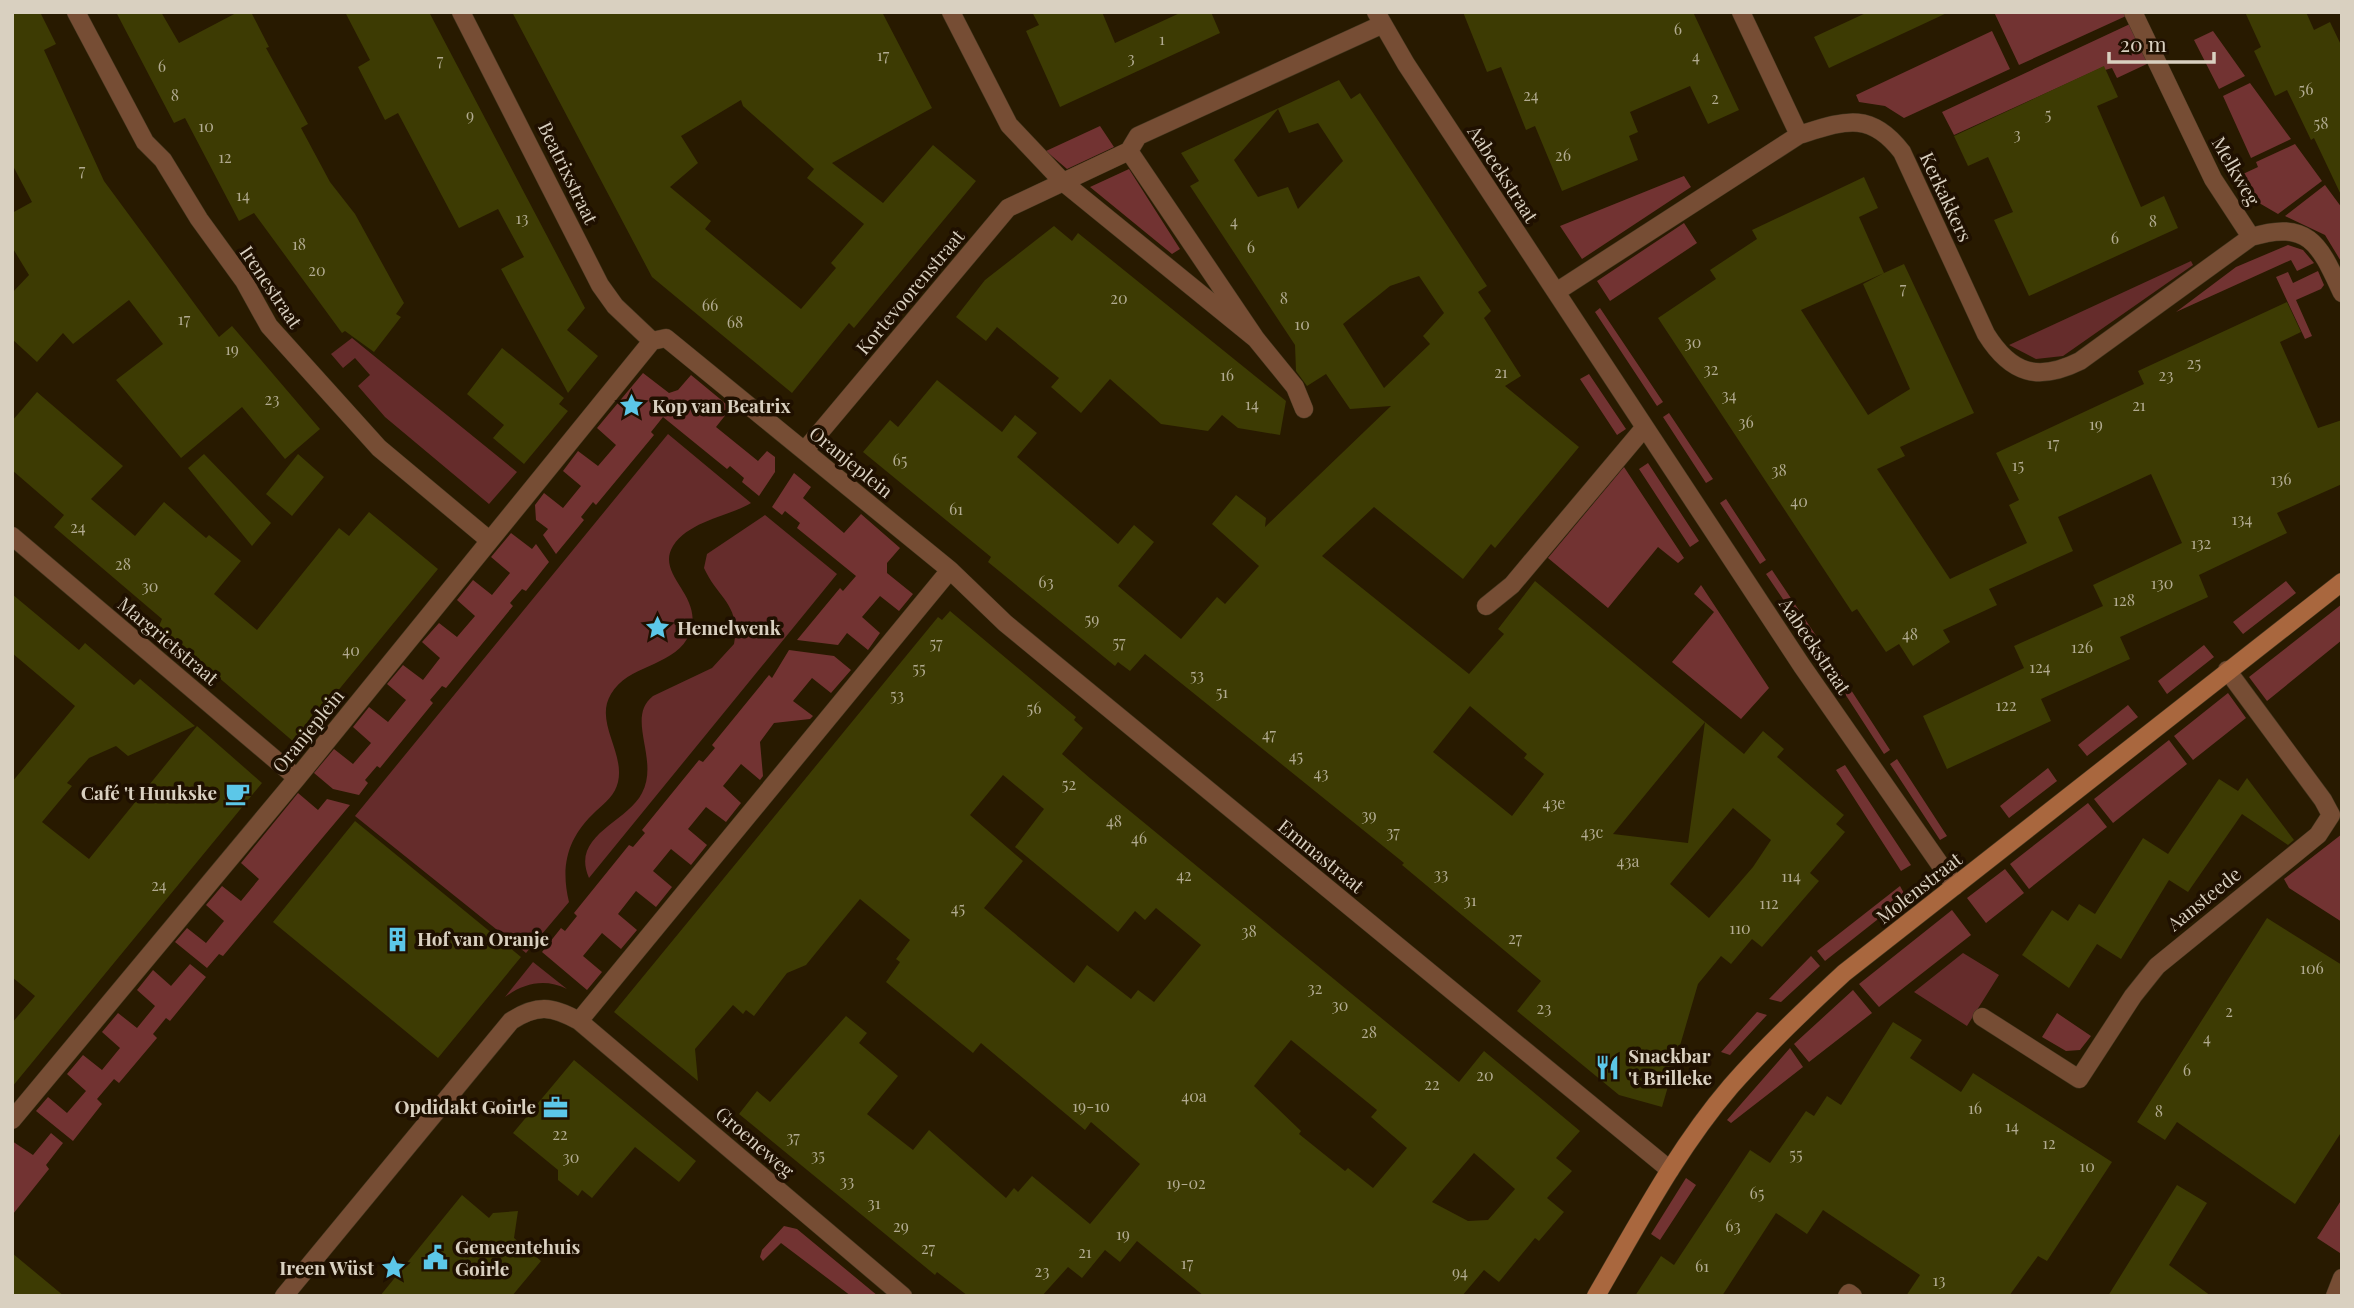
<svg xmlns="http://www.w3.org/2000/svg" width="2354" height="1308" viewBox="0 0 2354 1308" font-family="'Playfair Display',serif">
<rect width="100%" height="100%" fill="#281a00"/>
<path fill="#652c2b" d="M2191,261l2,4 -130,91 -27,3 -27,-14z
M352,338l165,134 -28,32 -104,-87 -27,-31 12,-11 -15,-17 -12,10 -12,-14z
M668,434l83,69c-24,14 -62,18 -78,43 -19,31 37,52 14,93 -17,28 -59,26 -76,55 -17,28 14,58 7,88 -3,13 -12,20 -22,29 -28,26 -36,54 -27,91l-43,51 -171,-137z
M765,515l72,59 -248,304c-19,-43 38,-55 53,-85 18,-34 -17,-75 11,-97l59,-28 22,-24c7,-40 -16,-45 -30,-76l3,-14z
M1963,953l36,22 -32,51 -53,-34z
M533,962l34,27c-22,-11 -43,-6 -62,8z"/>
<path fill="#723332" d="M1994,12h130l2,4 -107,49z
M2130,24l19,39 -32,15 -5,-10 -7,2 -2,-3 -149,68 -12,-23z
M1992,31l18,38 -106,49 -19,-12 -26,-4 -3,-7z
M2213,31l32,45 -26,13 -25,-49z
M2250,83l41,56 -40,19 -28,-62z
M1100,126l14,21 -47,22 -21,-18z
M2295,144l27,37 -44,33 -36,-21 -12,-13 28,-13 -2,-5z
M1129,169l51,80 -8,5 -82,-67z
M1684,176l7,11 -109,72 -22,-33z
M2325,185l17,23v55l-17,-28 -40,-19z
M1684,223l13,20 -87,58 -13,-20z
M2288,245l15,5 11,13 -17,8 -6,-11 -115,52 60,-45z
M2318,271l6,14 -3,4 -25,11 16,36 -7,3 -29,-62 12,-5 5,11z
M1600,308l63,94 -6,4 -62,-94z
M643,373l26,20 9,-3 13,-15 40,33 -15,19 42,34 9,-10 8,6v15l-16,24 -17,-14 2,-4 -14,-12 -3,3 -64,-52 -12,15 3,3 -58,70 -3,-3 -12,15 3,3 -28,34 -13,-19 5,-6 -12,-9 -1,-15 9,-12 19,15 18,-22 -18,-15 15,-20 20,15 18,-21 -19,-17z
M1589,374l37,55 -9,6 -37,-56z
M1669,413l44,66 -7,4 -43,-66z
M1648,463l51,78 -9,6 -51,-78z
M1624,467l60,91 -6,5 -20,-16 -50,61 -60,-50z
M794,473l17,14 -8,11 41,35 17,-19 39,34 -13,15v10l26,21 -14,17 -19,-15 -18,21 18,16 -12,17 -21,-17 -9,12 -41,-5 43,-52 3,3 13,-15 -59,-48 3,-5 -15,-12 -3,4 -10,-8z
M1726,499l40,61 -6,4 -40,-61z
M511,533l21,16 4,-5 13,18 -23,29 -4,-2 -12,14 3,3 -67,82 -4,-2 -12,14 3,3 -53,65 -3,-2 -12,14 3,3 -9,12 -26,-6 -19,-16 20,-24 19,15 18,-21 -18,-16 16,-20 19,15 18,-22 -19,-16 16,-19 20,15 17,-22 -18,-16 17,-19 18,14 18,-21 -18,-16 16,-20 19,15 18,-22 -19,-16z
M1772,570l47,70 -6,4 -47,-70z
M2286,581l10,12 -53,41 -10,-12z
M1701,585l68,103 -28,31 -69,-57 42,-50 -20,-18z
M2342,604v36l-75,61 -18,-24z
M2204,645l10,12 -47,37 -9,-13z
M789,650l45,6 17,14 -20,23 -19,-15 -19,23 20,15 -3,3 -36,4 -14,19 3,34 -3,4 -19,-16 -18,22 18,17 -15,19 -20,-15 -18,22 19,16 -16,20 -20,-16 -18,22 19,16 -16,20 -20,-16 -18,23 19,16 -16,19 -19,-16 -19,23 19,16 -15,18 -45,-38 19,-24 4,3 12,-15 -3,-3 55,-68 4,2 12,-14 -3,-3 57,-70 4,2 12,-14 -3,-3 57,-70 3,3z
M1840,673l50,77 -6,4 -50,-77z
M2228,693l18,25 -53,42 -19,-24z
M2128,705l10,12 -51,39 -9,-11z
M2169,740l18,24 -74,59 -19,-24z
M1897,759l50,77 -7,4 -50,-76z
M1845,765l66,100 -10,6 -65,-101z
M2048,768l9,13 -48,37 -9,-12z
M298,793l20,17 9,-11 23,6 -127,151 -4,-2 -12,14 -32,-26 12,-14 19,15 18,-22 -18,-16 16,-19 19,15 18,-22 -18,-16z
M2088,803l19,24 -78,62 -19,-25z
M2342,834v88l-53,-34 -5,-9z
M2005,869l19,24 -38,30 -19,-25z
M1900,886l6,11 -81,64 -8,-10z
M1952,910l19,25 -92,72 -20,-23z
M1811,956l9,10 -39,36 -12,-3z
M190,964l16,13 -36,44 -4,-3 -13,16 4,4 -38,45 -5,-4 -17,20 5,5 -29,37 -37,-30 12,-14 19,16 19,-22 -19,-17 16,-19 19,15 18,-22 -18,-16 16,-19 19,15 18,-22 -18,-16 16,-20 18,16z
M1853,990l19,23 -63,49 -15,-18z
M1757,1012l10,3 -37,40 -9,-3z
M2057,1013l34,23 -11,14 -14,1 -24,-14z
M1790,1048l13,19 -72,56 -4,-3z
M51,1133l12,10 -17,22 3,4 -36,45 -1,-73 21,14z
M1686,1178l10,7 -36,55 -9,-6z
M2342,1199v49l-2,5 -23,-15z
M784,1226l13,3 81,67h-27l-70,-53 -18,18 -3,-4 2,-7z"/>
<path fill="#3d3b03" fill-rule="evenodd" d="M12,12h28l16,32 -12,6 60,131 115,156 13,-11 88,103 -35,30 -43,-52 -61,51 -65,-78 47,-36 -34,-44 -56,44 -10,-11 -26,29 -25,-23v-46l17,-18 -17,-28v-34l20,-11 -20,-38z
M116,12h45l18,31 59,-31h13l18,35 -3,1 42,76 -7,4 29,54 25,32 49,89 -8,11 5,3 -27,35 -29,-21 -3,2 -88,-120 -15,8 -54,-103 -11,5z
M345,12h84l156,296 -18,22 31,26 -30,37 -67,-124 23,-12 -26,-48 -39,19 -61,-115 -13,7 -27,-53 12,-7z
M512,12h370l50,96 -100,55 51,40 50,-58 43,36 -122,147 -5,-5 -57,70 -140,-116zM741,100l2,6 71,63 -7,9 57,46 -33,39 5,5 -35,41 -96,-80 6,-8 -41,-34 28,-24 -17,-27z
M1032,12h70l13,31 67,-31h29l9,21 -160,74 -34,-76 13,-6z
M1463,12h230l46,98 -31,14 -18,-38 -60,26 8,20 -9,4 9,24 -76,31 -27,-65 -9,4 -25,-63 -14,5z
M1868,12h81l-120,56 -15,-31z
M2245,12h61l8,18 16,-8 12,25v150l-28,-59 -3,2 -24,-50 -12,6 -21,-45 7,-4z
M2104,66l14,31 -21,9 44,101 23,-11 14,32 -149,68 -35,-76 19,-8 -25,-55 -20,9 -14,-30z
M1339,80l12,19 9,-6 127,193 -9,6 13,19 -7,7 37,58 -16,10 74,61 -84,101 -4,-4 -28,35 -89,-72 -52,49 147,118 35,-40 -6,-5 37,-48 170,141 -92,112 75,9 17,-121 39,32 19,-23 21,18 -7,8 67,58 -8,9 9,8 -35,41 9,8 -57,66 -10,-8 -21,25 -10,-8 -23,28 -36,123 -43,-12 -102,-84 24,-30 -139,-116 2,-2 -259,-209 -15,17 -12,-9 -3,4 -127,-104 3,-5 -128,-105 27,-32 8,7 39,-47 65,52 13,-17 22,18 -20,24 101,87 16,-19 20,17 -36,44 63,53 36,-42 8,7 34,-38 -47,-42 24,-29 30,23 -1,9 126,-121 -41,3 -24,-35 -19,12 -11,-15 -1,-26 -105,-159 9,-5 -18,-28zM1278,109l11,24 29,-10 25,38 -45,48 -10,-22 -30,10 -24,-37zM1419,276l25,37 -21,23 7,8 -46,44 -41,-64 47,-38zM1470,706l57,48 -3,4 20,16 -32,42 -79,-64zM1733,808l38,32 -18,27 -44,51 -39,-34z
M1864,177l14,31 -19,9 25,56 20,-9 70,149 -74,34 5,9 -28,13 73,110 77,-36 -18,-38 10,-5 -23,-47 148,-69 -6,-13 149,-69 14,30 -21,10 38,86 24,-8v64l-65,29 10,20 -88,42 9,22 -88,40 10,22 -89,40 10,22 -104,48 -24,-53 101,-48 -10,-22 89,-40 -10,-21 89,-42 -31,-69 -93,43 15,34 -84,38 8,16 -54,25 7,12 -37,24 -14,-22 -13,8 -29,-43 -5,3 -194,-294 58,-39 -6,-9 47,-31 -5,-9zM1884,273l-21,11 47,105 -42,26 -67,-105z
M1054,226l18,15 6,-8 208,168 -6,34 -42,-7 -16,-13 -14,16 -47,-7 -51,-45 -29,34 -30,-26 8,-9 -62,-51 -11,14 -30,-24 29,-37z
M502,348l62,50 -5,6 9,7 -44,53 -31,-26 11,-13 -37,-31z
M37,392l86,74 -32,33 44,37 29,-34 42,36 3,-3 32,26 -27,33 43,36 82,-102 10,8 20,-24 69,57 -143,174 -136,-117 3,-7 -108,-92 10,-12 -52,-45v-49z
M204,454l67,69 -19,23 -64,-78z
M298,454l26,23 -32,39 -26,-22z
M12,594l67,56 6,-7 49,42 6,-6 55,47 -67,30 -12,-10 -27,12 -22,25 5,3 -30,36 47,37 108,-133 65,57 -250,304v-64l23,-27 -23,-19v-195l63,-76 -63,-53z
M950,611l126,106 -2,3 9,8 -21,26 29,25 368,303 25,-31 96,80 -24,27 16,13 -25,27 17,14 -25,29 -4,-3 -36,44 -15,-12 -22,26h-258l-67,-55 -17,21 -15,-12 -23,28 -14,-11 -26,29h-74l-31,-24 -2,3 -196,-161 18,-23 13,11 76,-86 21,17 -8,10 39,33 -31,38 46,36 16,-20 77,68 8,-10 4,4 14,-16 58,48 50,-60 -49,-42 -6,8 -104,-87 -8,10 -87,-71 14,-20 -4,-3 14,-19 -50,-41 -54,66 -19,8 -33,43 -8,-6 -3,4 -10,-9 -38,44 3,32 -84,-69 324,-395 4,3zM1003,775l41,34 -29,38 103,85 17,-21 10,9 11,-12 45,37 -47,57 -16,-12 -7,9 -44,-34 -13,18 -90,-75 39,-47 -53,-46zM1291,1040l86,70 -6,7 36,31 -34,40 -25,-20 -3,3 -46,-37 2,-3 -47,-45zM1474,1153l41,36 -27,31 -20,1 -36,-19z
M2247,778l47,62 -6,5 -46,-31 -54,78 -19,-12 -48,79 -24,-15 -28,44 -47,-33 30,-45 16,11 11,-17 16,10 48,-76 25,16 51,-75 19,12z
M355,821l166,136 -83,101 -165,-136z
M2267,918l75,47v166l-47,73 -118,-82 -12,18 -28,-18z
M1893,1022l29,18 -12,18 51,34 12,-19 139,89 -65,99 -9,-5 -29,40h-103l14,-21 -97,-65 -16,24 -31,-21 -54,83h-87l26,-40 13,9 76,-115 20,13 36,-52 8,5 13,-20 14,9z
M574,1060l122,101 -17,21 -44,-35 -43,51 -10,-8 -4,6 -20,-16v-10l-45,-37z
M2177,1185l30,18 -38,62 42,31h-103z
M462,1195l27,23 4,-5 25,-2 -4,27 27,23 -29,35h-132z
M12,1253l52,43h-52z"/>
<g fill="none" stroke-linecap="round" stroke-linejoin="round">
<defs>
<path id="street" d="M76,12l69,130 18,18 36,59 45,62 25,45 110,122 110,92
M461,12l139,273 15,21 37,35
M951,12l58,113 54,57 193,157 -127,-188
M1376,12l30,52 396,602 153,220
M1741,12l58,123
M2133,12l80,167 38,58c59,-18 69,9 91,56
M1556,292l243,-157c45,-14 71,-25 103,17l84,182c25,40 52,48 94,27l171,-124
M1256,339l39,48 9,22
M805,450l203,-242 121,-57 9,-15 243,-111
M12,536l285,242
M950,570l55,53 665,547
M1486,606l26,-21 132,-157
M1982,1017l97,62 54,-83 24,-30 161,-131 13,-20 -8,-15 -96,-130
M579,1021l324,275
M12,1120l285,-342 355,-437 14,-3 284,232 -371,451c-27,-15 -42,-17 -68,0l-227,275
M1847,1296l2,-3 4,3
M2335,1296l7,-18"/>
<path id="secondary" d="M1596,1296c42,-72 81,-147 135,-210 35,-40 74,-77 113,-113l498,-391"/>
</defs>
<use href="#street" stroke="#44371f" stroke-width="19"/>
<use href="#secondary" stroke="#44371f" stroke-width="19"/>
<use href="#street" stroke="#764d34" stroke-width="18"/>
<use href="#secondary" stroke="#a9673e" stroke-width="18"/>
</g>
<defs>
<symbol id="sight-bare" viewBox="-9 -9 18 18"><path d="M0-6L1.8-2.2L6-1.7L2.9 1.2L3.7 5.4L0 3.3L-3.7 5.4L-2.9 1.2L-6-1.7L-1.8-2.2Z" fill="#5cc7e8" stroke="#1f1000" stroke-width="2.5" paint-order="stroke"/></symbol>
<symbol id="cafe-bare" viewBox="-9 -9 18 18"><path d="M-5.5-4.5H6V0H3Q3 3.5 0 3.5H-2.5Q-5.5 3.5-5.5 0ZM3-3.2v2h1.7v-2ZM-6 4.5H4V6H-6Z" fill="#5cc7e8" stroke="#1f1000" stroke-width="2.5" paint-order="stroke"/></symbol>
<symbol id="building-bare" viewBox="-9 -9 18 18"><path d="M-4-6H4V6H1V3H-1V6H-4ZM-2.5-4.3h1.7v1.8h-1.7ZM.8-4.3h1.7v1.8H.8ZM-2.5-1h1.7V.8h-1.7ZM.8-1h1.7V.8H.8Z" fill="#5cc7e8" stroke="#1f1000" stroke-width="2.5" paint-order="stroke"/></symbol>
<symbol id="restaurant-bare" viewBox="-9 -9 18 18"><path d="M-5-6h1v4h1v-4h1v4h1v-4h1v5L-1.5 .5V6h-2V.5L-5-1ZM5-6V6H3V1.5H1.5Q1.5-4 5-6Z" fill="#5cc7e8" stroke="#1f1000" stroke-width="2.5" paint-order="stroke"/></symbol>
<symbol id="office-bare" viewBox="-9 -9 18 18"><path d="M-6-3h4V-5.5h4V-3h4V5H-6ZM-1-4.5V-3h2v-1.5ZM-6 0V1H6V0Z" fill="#5cc7e8" stroke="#1f1000" stroke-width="2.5" paint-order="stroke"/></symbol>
<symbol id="civic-bare" viewBox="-9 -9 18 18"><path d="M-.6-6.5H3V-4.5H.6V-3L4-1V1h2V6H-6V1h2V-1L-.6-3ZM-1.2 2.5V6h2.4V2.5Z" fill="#5cc7e8" stroke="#1f1000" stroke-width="2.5" paint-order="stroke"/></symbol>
</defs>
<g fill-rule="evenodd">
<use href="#sight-bare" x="614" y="388" width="35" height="35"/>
<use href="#sight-bare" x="640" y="610" width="35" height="35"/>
<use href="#cafe-bare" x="220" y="776" width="35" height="35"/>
<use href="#building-bare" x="380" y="922" width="35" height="35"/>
<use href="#restaurant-bare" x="1590" y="1050" width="35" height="35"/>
<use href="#office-bare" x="538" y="1090" width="35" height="35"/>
<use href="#civic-bare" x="418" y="1240" width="35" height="35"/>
<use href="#sight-bare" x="376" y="1250" width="35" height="35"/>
</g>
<g text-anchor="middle" stroke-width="7" stroke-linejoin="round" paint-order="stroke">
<g font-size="16" fill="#b2ab91">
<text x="1678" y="35">6</text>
<text x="1162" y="45">1</text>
<text x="883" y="61">17</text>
<text x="1696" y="62">4</text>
<text x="1131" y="64">3</text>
<text x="440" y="66">7</text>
<text x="162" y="72">6</text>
<text x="2306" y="95">56</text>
<text x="175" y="101">8</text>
<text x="1531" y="101">24</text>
<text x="1715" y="104">2</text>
<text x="2048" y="120">5</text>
<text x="470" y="121">9</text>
<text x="2321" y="129">58</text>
<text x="206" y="132">10</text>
<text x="2017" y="140">3</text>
<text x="1563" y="161">26</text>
<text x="225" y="163">12</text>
<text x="82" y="176">7</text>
<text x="243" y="201">14</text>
<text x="522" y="224">13</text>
<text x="1234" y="227">4</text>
<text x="2153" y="227">8</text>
<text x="2115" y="244">6</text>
<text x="299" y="250">18</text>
<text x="1251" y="253">6</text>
<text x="317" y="276">20</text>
<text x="1903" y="294">7</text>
<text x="1119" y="304">20</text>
<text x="1284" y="304">8</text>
<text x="710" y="311">66</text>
<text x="184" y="325">17</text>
<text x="735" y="328">68</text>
<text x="1302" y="330">10</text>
<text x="1693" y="348">30</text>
<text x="232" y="355">19</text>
<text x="2194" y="369">25</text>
<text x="1711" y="375">32</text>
<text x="1501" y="378">21</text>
<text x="1227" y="381">16</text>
<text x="2166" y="381">23</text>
<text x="1729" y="401">34</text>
<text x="272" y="405">23</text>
<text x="1252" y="410">14</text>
<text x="2139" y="411">21</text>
<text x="1746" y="428">36</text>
<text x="2096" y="430">19</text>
<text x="2053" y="449">17</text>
<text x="900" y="466">65</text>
<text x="2018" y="471">15</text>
<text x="1779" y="476">38</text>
<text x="2281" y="485">136</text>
<text x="1799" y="507">40</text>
<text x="956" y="515">61</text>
<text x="2242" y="525">134</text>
<text x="78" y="533">24</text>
<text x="2201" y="549">132</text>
<text x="123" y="570">28</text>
<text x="1046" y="588">63</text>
<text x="2162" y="589">130</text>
<text x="150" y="592">30</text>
<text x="2124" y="606">128</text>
<text x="1092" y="625">59</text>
<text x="1910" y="640">48</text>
<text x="1119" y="648">57</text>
<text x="936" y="649">57</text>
<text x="2082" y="653">126</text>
<text x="351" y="656">40</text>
<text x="2040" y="673">124</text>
<text x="919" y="674">55</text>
<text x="1197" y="681">53</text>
<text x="1222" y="698">51</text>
<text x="897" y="701">53</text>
<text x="2006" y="711">122</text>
<text x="1034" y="714">56</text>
<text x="1269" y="740">47</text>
<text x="1296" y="762">45</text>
<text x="1321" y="779">43</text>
<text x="1069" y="790">52</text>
<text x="1554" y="809">43e</text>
<text x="1369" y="821">39</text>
<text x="1114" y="827">48</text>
<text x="1393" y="838">37</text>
<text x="1592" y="838">43c</text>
<text x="1139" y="844">46</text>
<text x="1628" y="867">43a</text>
<text x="1441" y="880">33</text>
<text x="1184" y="881">42</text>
<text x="1791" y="882">114</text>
<text x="159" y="891">24</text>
<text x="1470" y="906">31</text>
<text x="1769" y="909">112</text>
<text x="958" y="914">45</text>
<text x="1740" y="934">110</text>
<text x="1249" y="937">38</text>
<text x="1515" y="944">27</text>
<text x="2312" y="974">106</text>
<text x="1315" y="994">32</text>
<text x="1340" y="1011">30</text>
<text x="1544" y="1014">23</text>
<text x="2229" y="1017">2</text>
<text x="1369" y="1038">28</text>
<text x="2207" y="1044">4</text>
<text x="2187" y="1076">6</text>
<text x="1485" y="1081">20</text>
<text x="1432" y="1090">22</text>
<text x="1194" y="1102">40a</text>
<text x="1091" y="1112">19-10</text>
<text x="1975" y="1114">16</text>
<text x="2159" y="1117">8</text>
<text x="2012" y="1132">14</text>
<text x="560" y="1140">22</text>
<text x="793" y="1143">37</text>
<text x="2049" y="1149">12</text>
<text x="1796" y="1160">55</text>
<text x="818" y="1161">35</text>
<text x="571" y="1163">30</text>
<text x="2087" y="1172">10</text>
<text x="847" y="1187">33</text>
<text x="1186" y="1189">19-02</text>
<text x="1757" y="1199">65</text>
<text x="874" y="1209">31</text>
<text x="901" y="1232">29</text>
<text x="1733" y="1232">63</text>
<text x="1123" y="1240">19</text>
<text x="928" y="1254">27</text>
<text x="1085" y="1258">21</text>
<text x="1187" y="1269">17</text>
<text x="1702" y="1272">61</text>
<text x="1042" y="1277">23</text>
<text x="1460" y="1278">94</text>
<text x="1939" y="1286">13</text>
</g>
<g font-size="19" fill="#d9d0c0" stroke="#1f1000">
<text transform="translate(2236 171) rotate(60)" y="7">Melkweg</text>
<text transform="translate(568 173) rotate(64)" y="7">Beatrixstraat</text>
<text transform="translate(1503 174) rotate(57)" y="7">Aabeekstraat</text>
<text transform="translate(1946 197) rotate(65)" y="7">Kerkakkers</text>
<text transform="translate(271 287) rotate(56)" y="7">Irenestraat</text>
<text transform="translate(910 292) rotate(-50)" y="7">Kortevoorenstraat</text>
<text transform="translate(851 462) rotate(39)" y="7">Oranjeplein</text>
<text transform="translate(168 641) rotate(40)" y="7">Margrietstraat</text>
<text transform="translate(1815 646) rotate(56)" y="7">Aabeekstraat</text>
<text transform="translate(308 731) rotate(-51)" y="7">Oranjeplein</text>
<text transform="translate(1321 856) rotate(39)" y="7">Emmastraat</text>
<text transform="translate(1919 888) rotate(-38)" y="7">Molenstraat</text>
<text transform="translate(2204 899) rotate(-39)" y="7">Aansteede</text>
<text transform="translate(755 1142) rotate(41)" y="7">Groeneweg</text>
</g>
<g font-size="19" font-weight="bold" fill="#d9d0c0" stroke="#1f1000" text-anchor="start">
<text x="652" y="413">Kop van Beatrix</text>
<text x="677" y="635">Hemelwenk</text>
<text x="217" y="800" text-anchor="end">Café 't Huukske</text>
<text x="417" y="946">Hof van Oranje</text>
<text x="1628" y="1063">Snackbar<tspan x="1628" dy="22">'t Brilleke</tspan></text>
<text x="536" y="1114" text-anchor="end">Opdidakt Goirle</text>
<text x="455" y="1254">Gemeentehuis<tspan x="455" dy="22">Goirle</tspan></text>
<text x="374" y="1275" text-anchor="end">Ireen Wüst</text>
</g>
</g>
<rect width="2354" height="1308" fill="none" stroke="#d9d0c0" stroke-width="28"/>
<path d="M2109 52v10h105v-10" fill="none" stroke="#d9d0c0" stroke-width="3.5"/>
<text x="2120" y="52" font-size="21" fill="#d9d0c0" stroke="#1f1000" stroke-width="5" paint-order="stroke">20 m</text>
</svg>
